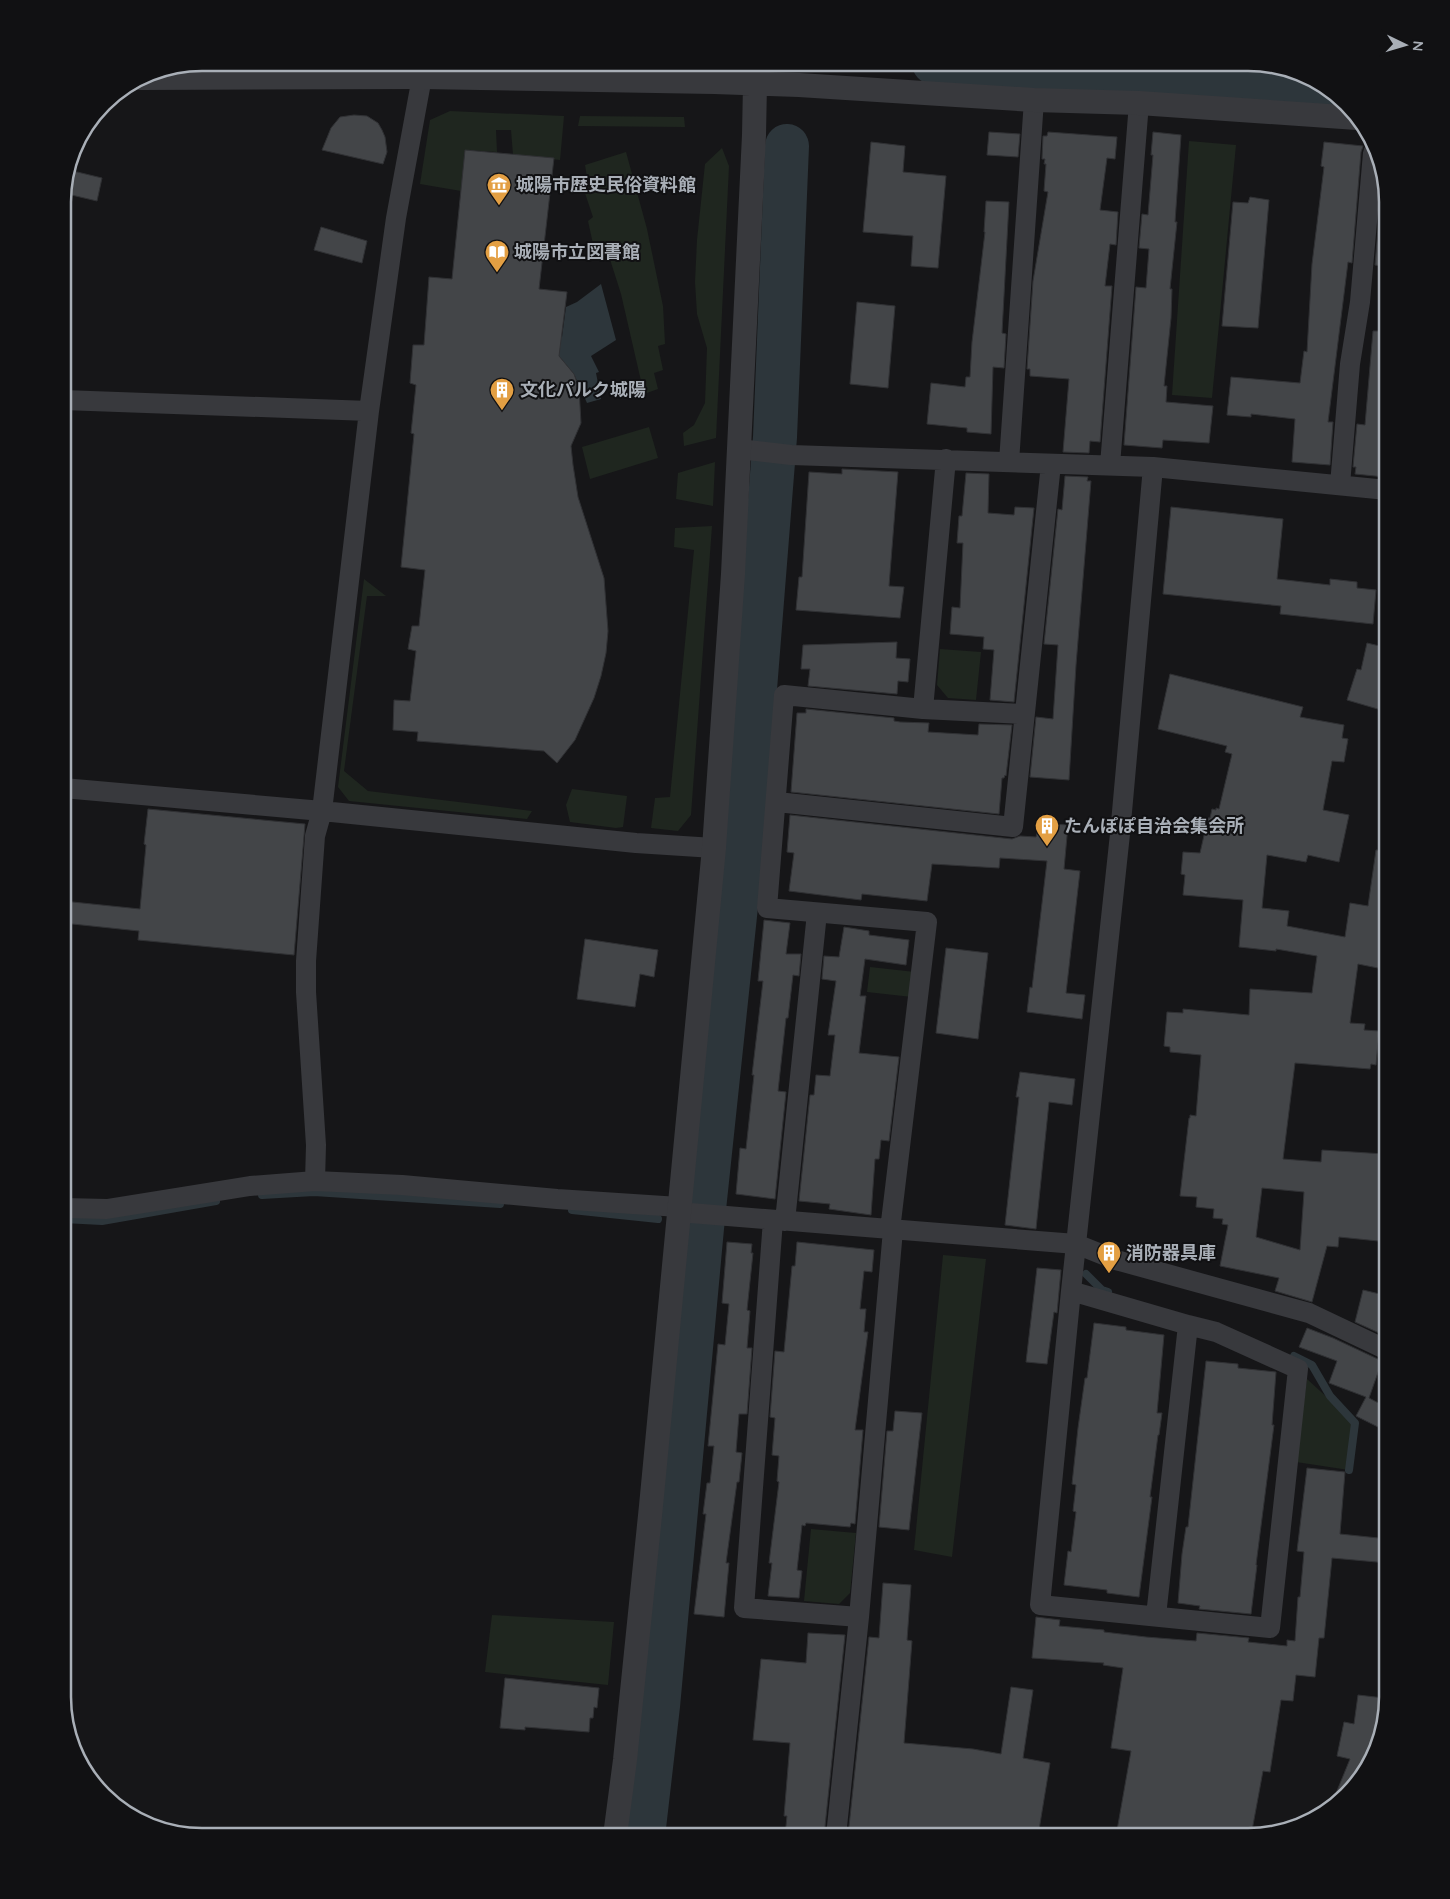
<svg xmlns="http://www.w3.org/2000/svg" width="1450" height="1899" viewBox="0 0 1450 1899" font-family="Quicksand,'Noto Sans JP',sans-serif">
<rect width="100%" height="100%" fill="#161618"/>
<path fill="#222325" d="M495,1828l92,8h-93z"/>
<path fill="#1f261f" d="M450,111l114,5 -4,44 -47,-5 -2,-25h-15l1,22 -32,-2 -4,41 -41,-7 10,-64z
M580,116l104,1 1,10 -107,-1z
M1189,141l47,4 -24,253 -40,-3z
M722,148l7,18 -13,272 -32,8 -1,-13 11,-8 11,-22 2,-55 -10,-34 -2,-32 2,-42 8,-76z
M626,152l21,77 16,77 2,38 -7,2 5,24 -9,3 4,16 -14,5 -23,-100 -13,-41h-13l-7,-32 5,-4 -8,-24 4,-3 -4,-25z
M649,427l9,31 -68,21 -8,-32z
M715,462l-2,44 -37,-7 2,-26z
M712,526l-21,289 -13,16 -27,-3 4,-30 15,-1 24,-247 -20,-3 1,-19z
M364,579l22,17h-19l-23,175 24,20 164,20 -5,8 -178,-18 -11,-14z
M940,649l41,3 -5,48 -28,-2 -11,-13z
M572,789l55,7 -4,31 -7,1 -46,-6 -4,-17z
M870,967l45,5 -3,25 -45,-5z
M943,1255l43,4 -34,298 -38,-7z
M1307,1379l48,44 -6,47 -53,-8z
M811,1529l45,4 -6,60 -11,11 -35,-3z
M492,1615l122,7 -6,63 -123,-13z"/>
<path fill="#2d363b" d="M601,284l15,56 -25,16 8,16 -3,1 5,26 -14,4 -13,-29 -14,-17 -25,-21 27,1 4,-30 11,-5z"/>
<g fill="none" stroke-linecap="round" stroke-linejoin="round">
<path stroke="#2d363b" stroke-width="8" d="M262,1195l52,-3 186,12
M572,1210l86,9
M63,1219l39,2 114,-20
M1086,1274l16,16 6,2
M1294,1356l18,9 18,31 25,27 -6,47"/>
<path stroke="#2d363b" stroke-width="44" d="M934,63l390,24
M643,1836l15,-130 44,-478 41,-388 32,-403 12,-291"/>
</g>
<path fill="#434548" stroke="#303134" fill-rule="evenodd" d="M354,115l13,1 11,7 4,7 3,7 2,15 -4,12 -61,-14 9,-22 9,-11z
M989,132l31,2 -2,23 -31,-2z
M1048,132l69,5 -2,22 -8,-1 -7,52 18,2 -2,33 -6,-1 -5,42h7l-12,156 -10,-1 -1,12 -26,-1 6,-73 -39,-3v-7h-3l6,-88 15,-89 -4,-1 2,-27h-2l1,-5h-3l1,-23h4z
M1153,132l28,3 -6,87h2l-7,67h2l-1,29 -7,68h3l-1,16 47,4 -4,37 -46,-3 -1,8 -38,-3 12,-158 10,1 3,-39 -10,-1 3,-34 6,1 5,-60h-2z
M871,142l34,4 -2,26 43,4 -8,92 -27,-2 2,-30 -50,-4z
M1324,142l39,4 -2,6 -9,111 -4,-1 -20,160h5l-3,43 -38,-3 3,-43 -44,-5v3l-24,-2 4,-38 69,6 4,-32 3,1 5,-88 12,-97 -3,-1z
M465,150l89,8 -15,131 28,3 -8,64 15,18 5,14 2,35 -10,23 2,19 5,32 26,81 4,53 -2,22 -5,23 -7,22 -19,42 -18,23 -13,-12 -127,-10 1,-9 -25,-2 1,-30 16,1 6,-50 -8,-2 4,-23h7l6,-56 -24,-3 13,-133 -3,-1 5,-48 -6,-2 3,-38h11l5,-68 23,2z
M69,170l33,8 -5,23 -34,-8z
M1382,184l6,18v65l-13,-2z
M1250,197l19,3 -11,128 -36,-2 11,-124 15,1z
M986,201l23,1 -7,131 4,1 -2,34 -11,-1 -2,67 -24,-2v-4l-40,-4 4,-41 34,4 1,-10h4l2,-35 13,-110h-1z
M321,227l46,14 -5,22 -48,-13z
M857,302l38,4 -7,82 -38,-4z
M1373,331h15v114l-3,32 -30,-3 1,-7h-3l4,-43 8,1z
M842,469l56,3 -9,114 15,1 -4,31 -104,-8 3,-33h3l7,-105 33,2z
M966,473l23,1 -1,39 26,2 1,-8 19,1 -20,194 -24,-2 4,-50 -11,-1 1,-12 -34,-3 2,-27 8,1 3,-65h-6l2,-27h3z
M1065,476l23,1 -1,4h4l-15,184 -7,115 -39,-3 6,-60 17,2 5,-74 -14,-1 14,-135 4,1z
M1171,507l112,12 -6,60 53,6v-6l27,3v6l19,2 -3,34 -93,-10 1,-8 -118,-12z
M897,642l-1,16 14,1 -2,23 -10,-1 -1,13 -89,-8 2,-17h-9l2,-24z
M1367,643l21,5v64l-41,-12 10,-31 4,1z
M1170,674l133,33 -3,10 44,8 -2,13 6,1 -4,23 -12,-1 -9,49 26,5 -10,47 -31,-7 -2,7 -39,-7 -5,53 27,3 -2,15 58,11 5,-34 18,3 8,-56 12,1v119l-30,-6 -8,59 15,1 -1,6 15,1 -3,34 -5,-1 -1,5 -75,-6 -12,96 38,3 1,-12 62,4 -4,46h8v42l-49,-5 -1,10 -11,-1 -15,56 -37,-11 4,-13 -59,-12 8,-41 -6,-1 1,-5 -10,-1 1,-9 -18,-2 1,-10 -17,-1 9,-78h1v-3l6,1 5,-61 -31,-3v-5l-6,-1 3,-34 16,1v-4l66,6 1,-26 62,4 5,-37 -41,-7v2l-37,-4 4,-47 -60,-5 2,-20 -4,-1 2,-22 17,1 8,-35h2l2,-9 4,1v-2l3,1 13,-55 -7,-2 2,-6 -69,-17zM1262,1188l42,4 -4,58 -44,-13z
M806,709l88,9v3l6,1 29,1 -1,9 50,3 1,-11 33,1 -6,51 -1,-1 -1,3h-2l-3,36 -208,-22 6,-79h9z
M148,809l157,15 -11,131 -156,-15 1,-9 -76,-8v-22l77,8 6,-64 -2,-1z
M790,815l222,24 8,-3 16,1 1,-4 13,1 2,-10 16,1 -4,44 16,2 -14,122 19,2 -3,24 -55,-7 3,-25 2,1 15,-127 -47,-3 -1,10 -67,-4 -5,37 -65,-7 -1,6 -72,-9 5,-38 -7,-1z
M764,920l26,3 -4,31h15l-2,22 -6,-1 -5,43h-2l-8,73 8,1 -11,107 -39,-5 4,-46 6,1 8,-74h-2l11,-94h-5z
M844,927l25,4v4l40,5 -3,25 -41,-6 -5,37h6l-7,57 40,4 -10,84 -8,-1 -2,19h-4l-4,56 -42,-6 1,-5 -31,-3 11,-106h4l2,-20 14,1 5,-41h-7l8,-54 -14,-2 2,-23 15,1z
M585,939l73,11 -4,27 -14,-3 -5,33 -58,-8z
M946,948l42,5 -10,86 -42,-6z
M1020,1072l55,7 -3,26 -23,-3 -13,127 -31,-4 14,-128h-3z
M727,1242l25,2 -1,9h2l-6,57 3,1 -3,37h5l-5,66h-8l-3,38 6,1 -3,29h-2l-11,81h3l-5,54 -30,-3 12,-100h-3l4,-31h3l4,-37h-6l10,-102 7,1 4,-41 -7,-1z
M797,1242l77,8 -2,22 -8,-1 -4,38h6l-2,23h4l-13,98h8l-8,94 -4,-1 -1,4 -44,-4 -1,3 -3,-1 -5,45 5,1 -3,27 -31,-2 4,-33h-3l10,-81 -2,-1 2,-25 -7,-1 3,-37 -5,-1 5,-66 9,1 8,-86h3z
M1037,1268l24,2 -4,43 -3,-1 -7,52 -21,-2z
M1363,1290l25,6v41l-33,-15z
M1094,1323l32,4v3l38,5 -7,78h5l-3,22h-1l-8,62h2l-13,100 -32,-4v-3l-43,-5 4,-34 3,1 5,-40 -3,-1 3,-26 -4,-1 6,-56 7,-50h2z
M1307,1328l26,10 49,23 -13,37 19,10v24l-32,-16 10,-19 -37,-14 8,-22 -38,-14z
M1206,1361l32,3v4l38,4 -4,53h2l-18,140h1l-6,49 -52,-5 1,-3 -22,-3 4,-49 4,-27h2z
M895,1411l27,2 -13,117 -30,-3 8,-96h6z
M1307,1468l38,4 -5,62 48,5v24l-56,-5 -8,80h-5l-4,39 -19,-2 -3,26 -12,-1 -11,72 -7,-1 -12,65h-135l15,-85 -20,-3 12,-80 -20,-3 1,-2 -72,-5 4,-41 24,3 -1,6 45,4v2l42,5 50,4 1,-8 52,5 -1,4 39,4v-6l8,1 3,-44h2l4,-45 -7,-1z
M883,1583l28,2 -4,55 5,1 -8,102 69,6 28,5 10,-67 22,3 -10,68 27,5 -12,73h-190l21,-199 10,1z
M808,1633l37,2 -21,201h-39l2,-20h-3l6,-73 -37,-3 8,-81 45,4z
M505,1678l94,10 -2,20 -3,-1 -1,11h-3l-1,14 -64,-5v3l-25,-2z
M1358,1695l26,3 -4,26 -11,42 -35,38 -2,-1 18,-44 -13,-3 7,-34 10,2z"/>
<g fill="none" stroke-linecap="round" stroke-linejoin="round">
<path stroke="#38393d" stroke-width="20" d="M422,63v14l-26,141 -27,193 -47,400 314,32 78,5
M63,400l306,11
M739,449l52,6 362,12 234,23
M1009,462l25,-362
M1110,465l29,-362
M1340,485l10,-121 10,-62 13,-149
M923,709l23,-250
M63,788l259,23 -7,25 -9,125v31l10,153 -1,36
M777,802l236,25 38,-363
M63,1208l44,1 143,-23 65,-5 87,4 155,14 122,8
M678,1212l398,32 40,16 193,53 78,37
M773,1220l-29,388 115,9
M785,1221l32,-308
M890,1230l37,-308 -160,-14 17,-213 139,14 101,5
M1071,1291l117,34 28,7 82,37 -28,259 -230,-23 31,-314 49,-457 33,-367
M1156,1616l32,-291
M836,1836l23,-219 34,-387"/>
<path stroke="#38393d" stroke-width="24" d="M141,78l281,-1 292,5 85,3 235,15 105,3 218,15
M615,1836l10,-76 26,-254 63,-658 19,-274 21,-439 1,-51"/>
</g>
<defs>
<symbol id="museum-pin" viewBox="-11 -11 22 30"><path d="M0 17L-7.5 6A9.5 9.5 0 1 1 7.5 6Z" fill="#e39f43" stroke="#111113"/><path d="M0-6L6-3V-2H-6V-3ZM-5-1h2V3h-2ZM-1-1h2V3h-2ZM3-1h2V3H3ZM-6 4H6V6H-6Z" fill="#fff"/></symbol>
<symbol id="library-pin" viewBox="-11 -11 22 30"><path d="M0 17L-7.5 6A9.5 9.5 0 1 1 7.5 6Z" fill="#e39f43" stroke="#111113"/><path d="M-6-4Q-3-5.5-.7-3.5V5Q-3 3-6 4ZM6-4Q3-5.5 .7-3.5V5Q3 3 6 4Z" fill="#fff"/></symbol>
<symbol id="building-pin" viewBox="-11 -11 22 30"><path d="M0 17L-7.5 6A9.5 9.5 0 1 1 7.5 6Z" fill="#e39f43" stroke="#111113"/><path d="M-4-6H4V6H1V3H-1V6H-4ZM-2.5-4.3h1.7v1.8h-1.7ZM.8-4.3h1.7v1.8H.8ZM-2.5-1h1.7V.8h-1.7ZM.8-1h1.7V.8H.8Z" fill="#fff"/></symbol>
</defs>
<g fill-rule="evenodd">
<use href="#museum-pin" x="485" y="171" width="28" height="38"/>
<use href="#library-pin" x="483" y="238" width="28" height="38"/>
<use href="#building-pin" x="488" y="376" width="28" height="38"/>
<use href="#building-pin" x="1033" y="812" width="28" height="38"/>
<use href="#building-pin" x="1095" y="1239" width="28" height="38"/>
</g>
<g text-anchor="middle" stroke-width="4" stroke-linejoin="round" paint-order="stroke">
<g font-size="18" font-weight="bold" fill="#a9afb7" stroke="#111113" text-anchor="start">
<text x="516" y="191">城陽市歴史民俗資料館</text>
<text x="514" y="258">城陽市立図書館</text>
<text x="520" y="396">文化パルク城陽</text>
<text x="1064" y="832">たんぽぽ自治会集会所</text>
<text x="1126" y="1259">消防器具庫</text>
</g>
</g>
<path d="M0 0H1450V1899H0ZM202 71H1248A131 131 0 0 1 1379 202V1697A131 131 0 0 1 1248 1828H202A131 131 0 0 1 71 1697V202A131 131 0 0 1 202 71Z" fill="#111113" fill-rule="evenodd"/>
<path fill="none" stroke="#a9afb7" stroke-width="2.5" d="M202 71H1248A131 131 0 0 1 1379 202V1697A131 131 0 0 1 1248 1828H202A131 131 0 0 1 71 1697V202A131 131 0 0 1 202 71Z"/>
<g transform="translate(1405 45) rotate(95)" stroke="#111113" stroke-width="4" paint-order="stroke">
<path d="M0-4L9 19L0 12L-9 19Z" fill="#a9afb7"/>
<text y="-8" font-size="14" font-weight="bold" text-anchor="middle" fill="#a9afb7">N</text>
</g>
</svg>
